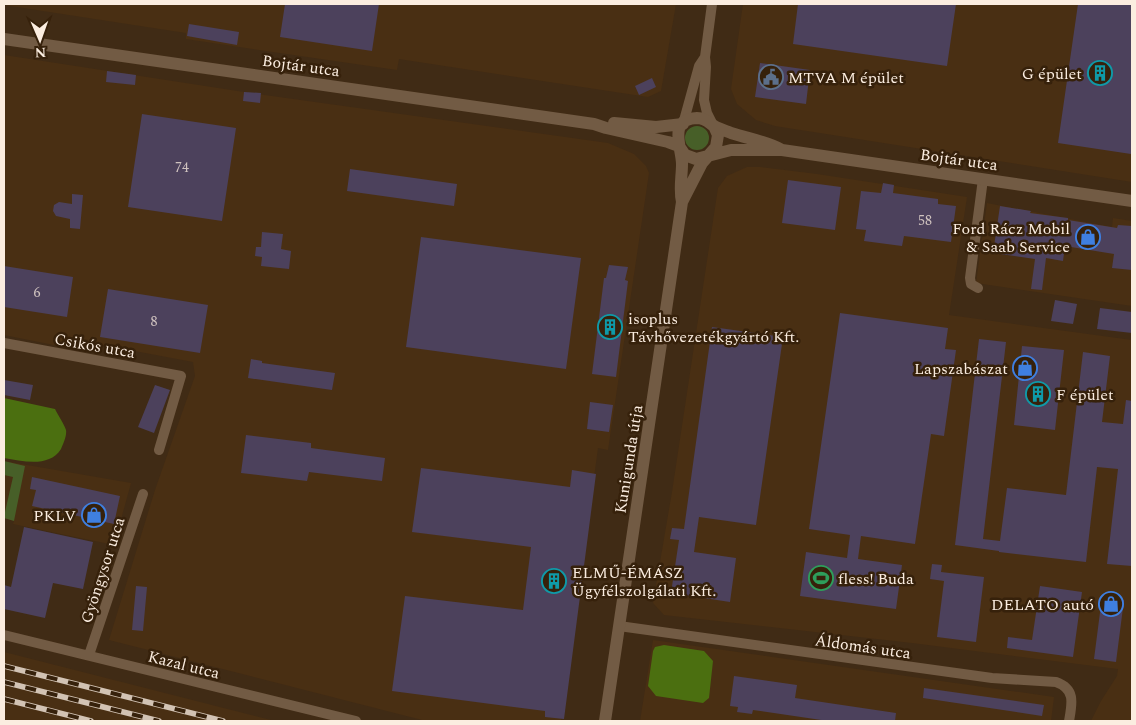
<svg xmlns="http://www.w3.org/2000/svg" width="1136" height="725" viewBox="0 0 1136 725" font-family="Spectral,serif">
<rect width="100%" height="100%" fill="#402b15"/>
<path fill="#492f13" d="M4,4h672l-15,87 -13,6 -249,-38 -2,11 -138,-20 -73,-11v-6l-182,-28z
M743,4h389v178l-357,-56 -19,-6 -19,-16 -6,-15z
M4,55l240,37 364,51 26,11 12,12 3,7 -41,277 -10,-2 -37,273h-135l-317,-81 46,-150 40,-114 -2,-14 -127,-24 -2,9 -60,-12z
M747,167h13l57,7 150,23 -18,118 183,25v381h-41l10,-20 16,-25 1,-7 -206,-26 -248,-28 -11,-12 19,-111 46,-304 9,-12z
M987,203l125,24 1,-9 19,3v85l-156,-23z
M4,461l127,22 -17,62 -101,-21 1,-3 -10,-3z
M653,640l401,57 -3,24h-411z
M4,652l271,69h-271z"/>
<path fill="#475f28" d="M685 138a12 12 0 1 1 24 0a12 12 0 1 1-24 0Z
M4,461l21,5 -11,55 -10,-3v-6h1l8,-35 -9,-2z"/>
<path fill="#4b6f10" d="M4,398l51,11c3,6 9,15 11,21 1,6 -3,14 -5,19 -12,19 -38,12 -57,9z
M664,645l40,6 9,10 -4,37 -6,5 -47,-7 -8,-10 5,-35 2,-4z"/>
<path fill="#4c415c" d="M285,4h94l-7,47 -92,-14z
M798,4h158l-9,62 -154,-22z
M1078,4h54v140l-1,10 -73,-11z
M189,24l50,8 -2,13 -50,-9z
M760,63l50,7 -4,34 -51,-7z
M107,71l29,4 -1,10 -29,-3z
M652,78l4,9 -17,8 -4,-9z
M244,92l17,1 -1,10 -17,-2z
M142,114l94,14 -14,93 -94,-14z
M350,169l107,15 -3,22 -107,-15z
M788,180l53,7 -6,43 -53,-7z
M883,183l11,2 -1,8 45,6v5l18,2 -5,36 -47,-6 -2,10 -38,-5 2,-11 -10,-1 5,-38 20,2z
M72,194l11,1 -3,34 -10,-1v-9l-14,-3 -3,-5 1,-6 5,-3 13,2z
M1000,206l31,5 -1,2 38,5v2l49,8 1,-3 14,1v44l-20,-2 2,-14 -49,-8 -2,15 -17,-3 -4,32 -11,-1 4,-30 -42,-6z
M262,232l21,2 -2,15 10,2 -2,18 -28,-3 1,-9 -7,-1 1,-9h5z
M421,237l160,21 -15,111 -160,-22z
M609,265l19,2 -3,13 3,1 -12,96 -24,-3 12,-96h2z
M4,266l69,11 -6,40 -63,-10z
M108,289l100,16 -8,48 -100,-16z
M1055,300l22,4 -4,20 -22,-3z
M1100,308l32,4v21l-35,-4z
M840,313l108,15 -3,21 11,1 -12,86 -13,-2 -16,110 -54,-8 -3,23 44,6 -6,44 -96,-13 6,-44 41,6 3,-23 -41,-6z
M712,327l71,10 -27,188 -57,-8 -5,35 42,6 -6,44 -59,-9 8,-53 -9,-1 2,-11 12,1z
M979,339l27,3 -23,197 17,2 7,-53 59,7 17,-143 27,4 -8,66 21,2 3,-24 6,1v165l-25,-2 11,-95 -21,-2 -11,95 -87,-10v-1l-44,-6z
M1022,346l42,4 -9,80 -41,-5z
M251,359l11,2v2l73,10 -3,17 -84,-12z
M4,380l29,5 -3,15 -26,-5z
M155,385l15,5 -16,43 -16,-6z
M590,402l23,3 -4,27 -22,-3z
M246,435l65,8v5l74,10 -3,23 -73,-9 -2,9 -66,-8z
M421,468l149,19 2,-17 24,4 -32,245 -19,-2v-6l-153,-20 13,-95 118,14 8,-63 -119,-15z
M32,477l88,19 -6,28 -82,-18 4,-16 -6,-1z
M24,527l69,15 -10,47 -30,-6 -8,35 -41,-9v-24l7,2z
M932,564l10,1 -1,7 43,5 -8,65 -39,-5 7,-56 -14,-2z
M136,586l11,1 -4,44 -11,-1z
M1040,586l42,6 -9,65 -66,-9 1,-11 24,3z
M1102,597l22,3 -8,62 -22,-3z
M734,676l63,9 -2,13 101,15 -1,8h-67l-75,-11 -1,4 -15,-2 1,-5 -8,-1z
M924,688l120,17 -2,11 -119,-18z"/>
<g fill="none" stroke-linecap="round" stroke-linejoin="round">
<path stroke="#725b44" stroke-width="10" d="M712,4l-7,53 1,10 -2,33 3,13 6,12
M683,124l16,-58 6,-9
M978,288l-7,-4 -1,-6 13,-99
M4,343l177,33 -22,74
M619,626l373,52 64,4c20,7 16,22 13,39
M4,635l352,86
M89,655l54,-161"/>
<path stroke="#725b44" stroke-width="12" d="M4,39l590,85 12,4 62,14 11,4
M614,123l42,4 27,-3
M679,146l6,9 11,4 35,-9h51l350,51
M682,202l20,-39 14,-16 2,-12 -4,-9
M605,721l77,-519c-3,-13 0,-25 0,-38 0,-16 -15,-45 15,-46 8,0 11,4 17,8 5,3 12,5 17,7 18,6 35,8 51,17"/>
<defs>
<path id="rail" d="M4,666l219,55
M4,682l155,39
M4,699l87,22"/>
</defs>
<use href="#rail" stroke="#d2c3b4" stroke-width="5.5"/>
<use href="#rail" stroke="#36210b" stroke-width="4" stroke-dasharray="11" stroke-linecap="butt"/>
</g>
<defs>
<symbol id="building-ring" viewBox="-11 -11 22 22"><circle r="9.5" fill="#36210b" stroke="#0f9aa8" stroke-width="1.5"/><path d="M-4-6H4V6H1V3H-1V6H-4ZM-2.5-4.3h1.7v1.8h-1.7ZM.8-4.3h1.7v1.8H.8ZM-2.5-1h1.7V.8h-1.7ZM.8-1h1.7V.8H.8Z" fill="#0f9aa8"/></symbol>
<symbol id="civic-ring" viewBox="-11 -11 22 22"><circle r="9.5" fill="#36210b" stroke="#5c6f8a" stroke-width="1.5"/><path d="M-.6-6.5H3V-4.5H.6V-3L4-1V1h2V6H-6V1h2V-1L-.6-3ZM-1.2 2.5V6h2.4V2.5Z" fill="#5c6f8a"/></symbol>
<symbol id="shop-ring" viewBox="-11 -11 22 22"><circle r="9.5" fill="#36210b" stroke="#3f7fe0" stroke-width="1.5"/><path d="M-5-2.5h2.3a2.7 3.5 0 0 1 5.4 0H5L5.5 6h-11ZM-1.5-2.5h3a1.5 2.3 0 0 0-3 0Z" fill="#3f7fe0"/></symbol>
<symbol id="stadium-ring" viewBox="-11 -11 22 22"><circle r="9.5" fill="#36210b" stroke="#2e9e5b" stroke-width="1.5"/><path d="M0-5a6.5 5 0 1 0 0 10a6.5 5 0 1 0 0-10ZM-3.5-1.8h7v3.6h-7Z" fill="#2e9e5b"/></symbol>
</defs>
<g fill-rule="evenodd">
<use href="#building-ring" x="1086" y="59" width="28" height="28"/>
<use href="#civic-ring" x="757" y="63" width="28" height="28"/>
<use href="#shop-ring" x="1074" y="223" width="28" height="28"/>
<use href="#building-ring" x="596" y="313" width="28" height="28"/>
<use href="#shop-ring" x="1011" y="354" width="28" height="28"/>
<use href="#building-ring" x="1024" y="380" width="28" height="28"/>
<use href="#shop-ring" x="80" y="501" width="28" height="28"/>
<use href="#stadium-ring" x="807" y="564" width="28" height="28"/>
<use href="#building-ring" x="540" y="567" width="28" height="28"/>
<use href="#shop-ring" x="1097" y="590" width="28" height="28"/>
</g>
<g text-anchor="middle" stroke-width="5" stroke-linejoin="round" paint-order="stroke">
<g font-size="14" fill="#cfc2bf">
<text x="182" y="172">74</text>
<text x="925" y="225">58</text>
<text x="37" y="297">6</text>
<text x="154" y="326">8</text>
</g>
<g font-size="16" fill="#fbede0" stroke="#36210b">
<text transform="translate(301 65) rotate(8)" y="6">Bojtár utca</text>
<text transform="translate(959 159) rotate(8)" y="6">Bojtár utca</text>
<text transform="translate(95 345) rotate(10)" y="6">Csikós utca</text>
<text transform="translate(628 459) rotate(-81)" y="6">Kunigunda útja</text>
<text transform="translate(102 570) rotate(-72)" y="6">Gyöngysor utca</text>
<text transform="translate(863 646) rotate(8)" y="6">Áldomás utca</text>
<text transform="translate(184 664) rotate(14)" y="6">Kazal utca</text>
</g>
<g font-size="16" fill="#fbede0" stroke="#36210b" text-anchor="end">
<text x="1082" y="79">G épület</text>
<text x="788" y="83" text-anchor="start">MTVA M épület</text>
<text x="1070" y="234">Ford Rácz Mobil<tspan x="1070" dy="18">&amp; Saab Service</tspan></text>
<text x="628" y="324" text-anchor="start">isoplus<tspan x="628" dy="18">Távhővezetékgyártó Kft.</tspan></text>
<text x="1008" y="374">Lapszabászat</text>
<text x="1056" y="400" text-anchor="start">F épület</text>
<text x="76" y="521">PKLV</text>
<text x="572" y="578" text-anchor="start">ELMŰ-ÉMÁSZ<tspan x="572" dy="18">Ügyfélszolgálati Kft.</tspan></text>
<text x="838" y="584" text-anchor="start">fless! Buda</text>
<text x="1094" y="610">DELATO autó</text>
</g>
</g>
<rect width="1136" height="725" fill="none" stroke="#fbede0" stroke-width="10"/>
<g transform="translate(40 40) rotate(178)" stroke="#36210b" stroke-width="4" paint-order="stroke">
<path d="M0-4L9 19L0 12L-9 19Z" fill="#fbede0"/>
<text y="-8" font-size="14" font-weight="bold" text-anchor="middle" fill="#fbede0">N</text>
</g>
</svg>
